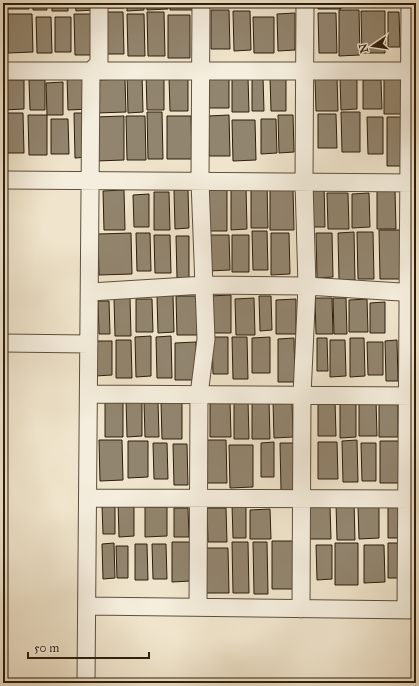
<svg xmlns="http://www.w3.org/2000/svg" width="419" height="686" viewBox="0 0 419 686" font-family="'IM FELL Great Primer',serif">
<rect width="100%" height="100%" fill="#f0e5cc"/>
<filter id="stains"><feTurbulence type="fractalNoise" baseFrequency=".005" numOctaves="4"/><feColorMatrix values="0 0 0 0 .2 0 0 0 0 .09 0 0 0 0 .02 0 0 0 .5 -.17"/></filter>
<radialGradient id="worn" r=".72"><stop offset=".6" stop-color="#630" stop-opacity="0"/><stop offset="1" stop-color="#630" stop-opacity=".3"/></radialGradient>
<path fill="#92856f" stroke="#2c1d0b" d="M7,3h22v6h-22z
M33,3h13l1,7h-14z
M52,3h16v8h-16z
M75,3h20v7l-19,1z
M106,3h18v5h-18z
M127,3h17v7l-17,1z
M147,3h20l1,6 -21,1z
M170,3h24v7h-24z
M253,3h18v4h-18z
M274,3h20v2h-20z
M317,3h24v6h-23z
M369,3h15v3l-14,1z
M388,3h11v4h-11z
M211,10h18l1,39h-19z
M339,10h20l1,45 -21,1z
M233,11h17l1,39 -17,1z
M361,11h24v42h-23z
M104,12h19l1,42h-19z
M147,12h17l1,44h-17z
M388,12h11l1,35h-12z
M295,13v37l-17,1 -1,-37z
M318,13h18l1,40h-18z
M8,14h24l1,38 -25,1z
M74,14h18l1,41h-18z
M127,14h17l1,42h-17z
M168,15h22v43h-22z
M36,17h15l1,36h-15z
M55,17h16v35h-16z
M253,17h21v36h-20z
M127,74h15l1,38 -15,1z
M146,74h18v36h-17z
M205,75h24v33h-23z
M67,76h22l1,33 -22,1z
M337,76l1,35h-22l-1,-34z
M169,77h19v34h-18z
M232,77h16l1,35h-17z
M263,77l1,34h-12v-33z
M270,77h16v34h-15z
M357,77v32l-16,1 -1,-32z
M125,79l1,33 -29,1v-33z
M384,79h17l1,35h-18z
M3,80h21v29l-21,1z
M29,80h16v30h-15z
M363,80h18l1,29h-19z
M63,82v33h-16l-1,-32z
M147,112h15l1,47h-15z
M341,112h19v40h-18z
M3,113h20l1,40h-21z
M74,113h15v44l-14,1z
M318,114h18l1,34h-19z
M28,115h19v40h-18z
M229,115l1,41h-21l-1,-40z
M278,115h15l1,37 -15,1z
M124,116v44l-28,1 -1,-44z
M126,116h19l1,44h-19z
M167,116h24l1,43h-25z
M367,117h16v37h-15z
M387,117h16v49h-16z
M51,119h17l1,35h-18z
M261,119h15l1,34 -16,1z
M232,120h23l1,40 -23,1z
M267,185l1,43h-17v-42z
M324,185l1,42h-19v-41z
M231,187h15l1,42 -16,1z
M203,188h24v43h-23z
M270,188h23l1,42h-24z
M124,190l1,40h-21l-1,-39z
M174,190h14l1,38 -14,1z
M395,190l1,39h-19v-38z
M154,192h15l1,38h-16z
M327,193h21l1,36h-21z
M369,193l1,34 -18,1v-34z
M149,194v33h-15l-1,-32z
M379,230h21l1,49h-21z
M252,231h15l1,39h-15z
M354,232l1,48h-16l-1,-47z
M357,232h16l1,47h-16z
M131,233l1,41 -33,1 -1,-41z
M136,233h14l1,38h-14z
M271,233h18l1,41 -19,1z
M316,233h16l1,44 -16,1z
M154,235h16l1,38h-16z
M208,235h21l1,35 -21,1z
M232,235h17v37h-17z
M176,236h13v42h-12z
M173,295l1,37 -16,1 -1,-37z
M231,295v38h-21l-1,-37z
M176,296h26l1,39h-26z
M259,296h12l1,34 -12,1z
M114,298h16l1,38h-16z
M254,298l1,37h-19l-1,-36z
M315,298h17l1,36h-17z
M333,298h13l1,36h-13z
M136,299h16l1,33h-17z
M296,299v35h-20v-34z
M367,299l1,33h-19v-32z
M98,301h11l1,33h-11z
M385,302v31h-15v-30z
M151,336v40l-15,1 -1,-40z
M171,336l1,42h-15l-1,-41z
M212,337h16v37h-15z
M232,337h15l1,42h-15z
M270,337v36h-18v-35z
M294,338l1,44h-17v-43z
M317,338h10l1,33h-11z
M350,338h14l1,38 -15,1z
M116,340h15l1,38h-16z
M330,340h15l1,36 -16,1z
M397,340l1,41h-12l-1,-40z
M95,341h17v34l-17,1z
M196,342l1,38h-22v-37z
M367,342h16v33h-15z
M142,398v38l-15,1 -1,-38z
M398,398v39h-19v-38z
M376,399l1,37h-18v-36z
M210,400h20l1,37h-21z
M248,400l1,39h-15v-38z
M252,400h17l1,39h-18z
M318,400h17l1,36h-18z
M105,401h18v36h-18z
M161,401h21v38h-20z
M273,401h19l1,36 -19,1z
M340,401h16v36l-16,1z
M144,402h14l1,35h-14z
M99,440h23l1,40 -23,1z
M205,440h21l1,43h-22z
M357,440l1,42h-15l-1,-41z
M128,441h20v36l-20,1z
M380,441h20v42h-20z
M274,442v35h-13v-34z
M318,442h19l1,37h-20z
M153,443h14l1,36h-14z
M280,443h18l1,47h-18z
M361,443h15v38h-14z
M173,444h14l1,41h-14z
M229,445h24v42l-23,1z
M388,501h11l1,37h-12z
M118,502h16v34l-15,1z
M354,502l1,38h-18l-1,-37z
M232,504h14v34h-13z
M379,505v33l-20,1 -1,-33z
M102,506h13v28h-12z
M308,506h22l1,33h-22z
M145,507h22v29l-22,1z
M174,508h14l1,29h-15z
M207,508h19l1,34h-19z
M270,509l1,30h-21v-29z
M272,541h22l1,48h-23z
M172,542h18l1,39 -19,1z
M232,542h16l1,51h-16z
M253,542h14l1,52h-14z
M114,543l1,35 -12,1 -1,-35z
M335,543h23v42h-23z
M388,543h13l1,35h-14z
M135,544h12l1,36h-13z
M152,544h14l1,35h-14z
M316,545h16v34l-15,1z
M364,545h20l1,37 -21,1z
M116,546h12v32h-11z
M200,548h28l1,45h-28z"/>
<g fill="none" stroke-linecap="round" stroke-linejoin="round">
<defs>
<path id="minor" d="M3,71h413
M3,180l413,3
M90,292l115,-7 102,1 109,7
M3,343l86,1
M89,394l327,2
M88,498l328,1
M87,606l329,4
M198,607l1,-212 7,-56 -6,-158 1,-178
M301,609l1,-214 5,-109 -3,-104 1,-179
M406,610l4,-607
M86,683l5,-612 8,-8v-60"/>
</defs>
<use href="#minor" stroke="#5d4f3b" stroke-width="19"/>
<use href="#minor" stroke="#f5eede" stroke-width="17"/>
</g>
<rect width="419" height="686" fill="none" stroke="#f0e5cc" stroke-width="16"/>
<rect x="4" y="4" width="411" height="678" fill="none" stroke="#2c1d0b" stroke-width="2"/>
<rect x="8" y="8" width="403" height="670" fill="none" stroke="#2c1d0b"/>
<g transform="translate(373 46) rotate(257)" stroke="#f5eede" stroke-width="3" paint-order="stroke">
<path d="M0-3L7 15L0 10L-7 15Z" fill="#2c1d0b"/>
<text y="-6" font-size="11" font-weight="bold" text-anchor="middle" fill="#2c1d0b">N</text>
</g>
<path d="M28 652v6h121v-6" fill="none" stroke="#2c1d0b" stroke-width="2"/>
<text x="34" y="652" font-size="12" fill="#2c1d0b" stroke="#f5eede" stroke-width="3" paint-order="stroke">50 m</text>
<rect width="100%" height="100%" filter="url(#stains)"/>
<rect width="100%" height="100%" fill="url(#worn)"/>
</svg>
